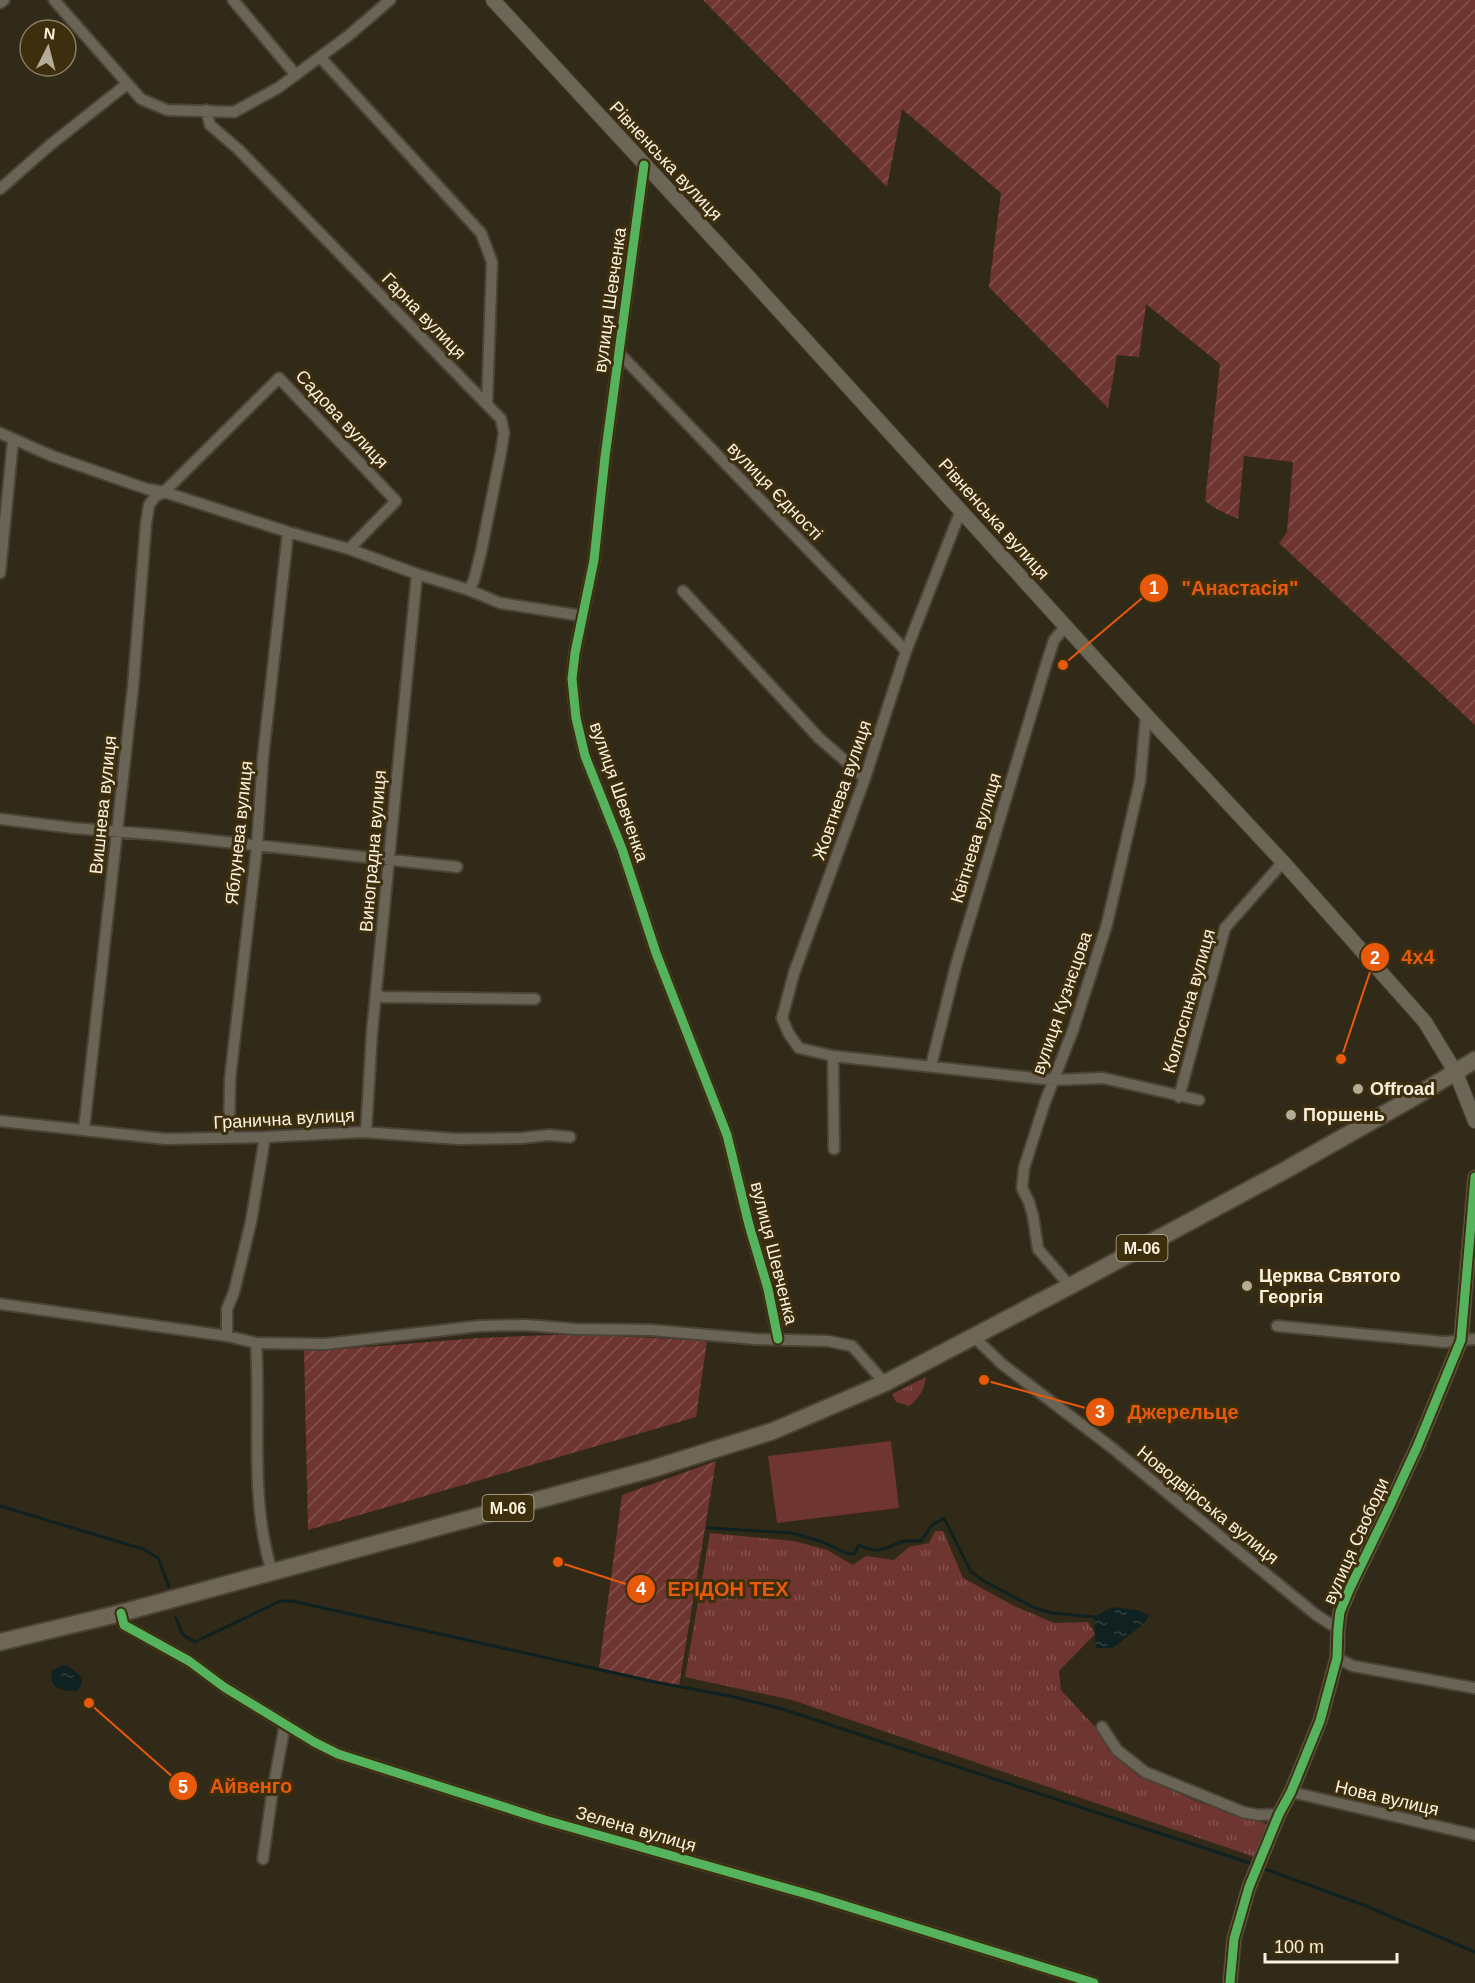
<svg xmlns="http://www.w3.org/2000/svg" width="1475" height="1983" viewBox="0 0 1475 1983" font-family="Arial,sans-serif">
<defs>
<pattern id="grass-tufts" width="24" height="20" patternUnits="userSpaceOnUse" patternTransform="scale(1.5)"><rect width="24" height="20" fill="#6f3531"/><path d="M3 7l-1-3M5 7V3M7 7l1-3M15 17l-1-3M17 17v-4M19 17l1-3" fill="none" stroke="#84534e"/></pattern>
<pattern id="garden-furrows" width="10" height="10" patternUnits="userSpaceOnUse" patternTransform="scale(1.5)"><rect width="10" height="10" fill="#6f3531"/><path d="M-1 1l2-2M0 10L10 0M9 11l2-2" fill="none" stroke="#84534e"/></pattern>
<pattern id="water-ripples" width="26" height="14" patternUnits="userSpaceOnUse" patternTransform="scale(1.5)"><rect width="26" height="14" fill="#0f2121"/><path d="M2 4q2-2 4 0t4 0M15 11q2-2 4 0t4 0" fill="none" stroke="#334241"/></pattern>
</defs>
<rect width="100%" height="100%" fill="#322a18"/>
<path fill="url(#grass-tufts)" d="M926,1377c-2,13 -6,20 -17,29l-13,-4 -4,-8z
M935,1531h8l20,47 51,28 40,17 34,-1 7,12 -36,37 2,19 35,38 38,45 64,29 72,23 -15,32 -463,-157 -107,-23 25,-144 84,8 33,9 26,15 13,-9 28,4 15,-13 20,-4z"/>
<path fill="url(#garden-furrows)" d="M703,0h772v725l-196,-182 8,-11 6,-70 -49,-6 -6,63 -20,-9 -13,-9 15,-137 -74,-60 -7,53 -22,-2 -9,53 -119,-121 12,-94 -99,-84 -15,78z
M579,1334l128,7 -11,76 -388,113 -4,-180 14,1 161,-13z
M716,1461l-37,225 -80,-18 23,-173z"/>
<path fill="#6f3531" d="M891,1441l8,67 -122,15 -9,-67z"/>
<path fill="url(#water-ripples)" d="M1112,1607l25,3 12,5 -3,7 -33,26h-17l-2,-31z
M62,1665l7,1 13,12v7l-5,6c-13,1 -30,-3 -25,-20z"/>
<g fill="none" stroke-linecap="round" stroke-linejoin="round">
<path stroke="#0f2121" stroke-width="3" d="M0,1506l143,43 15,9 11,29
M709,1528l83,5 31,9 25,12 7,-1 4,-8c20,10 24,4 42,-3 6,-2 14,-1 20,-1l11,-16 12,-7 27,54 13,9 51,27 17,5 42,4
M176,1618l7,17 12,7 85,-41h12l363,81 75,14 52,13 471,155
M1262,1868l99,36 114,48"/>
<defs>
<path id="minor" d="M54,0l87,99 26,11 67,2 44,-24 70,-52 42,-36
M233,0l63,75
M0,3l4,-3
M320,57l161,176 11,29 -5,142
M206,110l4,15 28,24 263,270 3,14 -3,19 -20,100 -7,28 -5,10
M644,165l-39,292 -11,103 -19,93 -3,26 4,39 9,38 37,93 34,104 71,182 22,90 19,64 10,50
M0,189l50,-44 77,-61
M620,354l286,297
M0,433l52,23 95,33 17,3 124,40 61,17 68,25 52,16 31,13 83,13
M961,510l-55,141 -41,127 -71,195 -12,45 7,16 10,14 34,8 220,24 50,-2 96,22
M0,573l13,-133
M683,591l136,147 46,40
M0,819l73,9 88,7 296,32
M376,994l7,3 152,2
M833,1056l1,93
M931,1066l25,-101 89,-297 9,-28 12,-14
M1179,1097l46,-169 58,-66
M0,1121l166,18 99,-2 98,-5 95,7 64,-1 27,-3 21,2
M84,1129l49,-442 13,-163 3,-19 6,-8 9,-5 115,-114 117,123 -47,48
M366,1132l6,-100 45,-458
M229,1138l1,-59 27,-233 6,-89 25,-225
M1070,1286l-32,-37 -5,-33 -4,-14 -7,-14 2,-20 21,-66 28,-72 34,-106 33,-143 6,-66
M0,1304l227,32 29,7 69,1 154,-18 47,-1 49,4 76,1 104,9 73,2 24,5 33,37
M1277,1326l167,16 31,-3
M227,1336v-27l7,-17 17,-70 14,-85
M974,1337l28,27 109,83 204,167 23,15
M256,1343c5,75 -7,156 16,229
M121,1613l3,12 65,36 35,26 90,55 24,12 207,66 269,76 280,87
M1337,1658l16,8 122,22
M1102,1727l15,23 28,22 98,40 15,3 21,-1
M1291,1792l184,43
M263,1859l9,-64 13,-71"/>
<path id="secondary" d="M493,0l251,272 402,443 137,147 142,160 31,51 19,48
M1230,1983l4,-44 15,-52 30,-73 12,-22 29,-71 17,-63 1,-29 2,-17 10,-24 36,-74 31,-67 44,-107 14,-163"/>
<path id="trunk" d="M0,1642l121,-29 531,-144 121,-38 112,-48 185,-97 212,-114 134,-76 59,-36"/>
</defs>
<use href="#minor" stroke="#4a4336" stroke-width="14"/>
<use href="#secondary" stroke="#4a4336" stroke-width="16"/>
<use href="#trunk" stroke="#4a4336" stroke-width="20"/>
<use href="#minor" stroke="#6a6456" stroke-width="10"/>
<use href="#secondary" stroke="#6c6657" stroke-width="14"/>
<use href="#trunk" stroke="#6f6756" stroke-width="16"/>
<defs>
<path id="cycleway" d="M644,165l-39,292 -11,103 -19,93 -3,26 4,39 9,38 37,93 34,104 71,182 22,90 19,64 10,50
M121,1613l3,12 65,36 35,26 90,55 24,12 207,66 269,76 280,87
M1230,1983l4,-44 15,-52 30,-73 12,-22 29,-71 17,-63 1,-29 2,-17 10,-24 36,-74 31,-67 44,-107 14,-163"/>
</defs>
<use href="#cycleway" stroke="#3d2e0d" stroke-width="13"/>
<use href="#cycleway" stroke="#56b35d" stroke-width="9"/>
</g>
<g fill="#b4ab99" stroke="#3d2e0d" stroke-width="2">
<circle cx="1358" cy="1089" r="6"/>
<circle cx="1291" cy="1115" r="6"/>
<circle cx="1247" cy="1286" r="6"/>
</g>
<g text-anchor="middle" stroke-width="6" stroke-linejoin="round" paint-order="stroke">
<g fill="#3d2e0d" stroke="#c1b6a0" stroke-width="1.5">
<rect x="1116.5" y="1235" width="51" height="26" rx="4.5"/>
<rect x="482.5" y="1495" width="51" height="26" rx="4.5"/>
</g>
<g font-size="16" font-weight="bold" fill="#faf1df">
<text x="1142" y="1254">М-06</text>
<text x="508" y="1514">М-06</text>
</g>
<g font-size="18" fill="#faf1df" stroke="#3d2e0d">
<text transform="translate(666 161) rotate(47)" y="6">Рівненська вулиця</text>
<text transform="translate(610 300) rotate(-82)" y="6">вулиця Шевченка</text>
<text transform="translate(424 316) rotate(46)" y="6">Гарна вулиця</text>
<text transform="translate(342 419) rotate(47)" y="6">Садова вулиця</text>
<text transform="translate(775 491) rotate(46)" y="6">вулиця Єдності</text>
<text transform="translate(994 519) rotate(48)" y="6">Рівненська вулиця</text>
<text transform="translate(842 790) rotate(-71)" y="6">Жовтнева вулиця</text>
<text transform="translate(619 792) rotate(71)" y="6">вулиця Шевченка</text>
<text transform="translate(103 805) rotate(-84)" y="6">Вишнева вулиця</text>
<text transform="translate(239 833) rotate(-84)" y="6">Яблунева вулиця</text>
<text transform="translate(976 838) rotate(-73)" y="6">Квітнева вулиця</text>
<text transform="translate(373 851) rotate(-85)" y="6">Виноградна вулиця</text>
<text transform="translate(1189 1001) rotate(-74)" y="6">Колгоспна вулиця</text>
<text transform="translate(1062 1003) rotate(-71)" y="6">вулиця Кузнєцова</text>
<text transform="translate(284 1119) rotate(-3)" y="6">Гранична вулиця</text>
<text transform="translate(774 1253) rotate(76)" y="6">вулиця Шевченка</text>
<text transform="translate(1208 1505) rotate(39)" y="6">Новодвірська вулиця</text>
<text transform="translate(1356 1541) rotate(-66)" y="6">вулиця Свободи</text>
<text transform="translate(1387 1798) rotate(13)" y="6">Нова вулиця</text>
<text transform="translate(636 1829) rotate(16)" y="6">Зелена вулиця</text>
</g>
<g font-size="18" font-weight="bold" fill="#faf1df" stroke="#3d2e0d" text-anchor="start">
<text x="1370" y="1095">Offroad</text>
<text x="1303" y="1121">Поршень</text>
<text x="1259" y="1282">Церква Святого<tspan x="1259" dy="21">Георгія</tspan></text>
</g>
</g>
<path fill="none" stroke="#e8590c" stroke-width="2" d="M1063 665L1154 588M1341 1059L1375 957M984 1380L1100 1412M558 1562L641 1589M89 1703L183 1786"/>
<g fill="#e8590c" stroke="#3d2e0d" stroke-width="2">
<circle cx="1063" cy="665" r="6"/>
<circle cx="1341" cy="1059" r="6"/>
<circle cx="984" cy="1380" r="6"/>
<circle cx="558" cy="1562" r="6"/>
<circle cx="89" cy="1703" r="6"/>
<circle cx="1154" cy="588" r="15"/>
<circle cx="1375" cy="957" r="15"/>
<circle cx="1100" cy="1412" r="15"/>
<circle cx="641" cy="1589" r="15"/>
<circle cx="183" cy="1786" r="15"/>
</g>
<g font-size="18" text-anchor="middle" font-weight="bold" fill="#fff">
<text x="1154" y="594">1</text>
<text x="1375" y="964">2</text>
<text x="1100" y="1418">3</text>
<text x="641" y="1595">4</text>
<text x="183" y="1793">5</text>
</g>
<g font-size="20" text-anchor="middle" font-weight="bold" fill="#e8590c" stroke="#3d2e0d" stroke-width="6" stroke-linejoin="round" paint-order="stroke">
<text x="1240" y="595">"Анастасія"</text>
<text x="1418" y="964">4x4</text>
<text x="1183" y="1419">Джерельце</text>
<text x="728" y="1596">ЕРІДОН ТЕХ</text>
<text x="251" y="1793">Айвенго</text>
</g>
<g transform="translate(48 48) rotate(6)"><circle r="28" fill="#3d2e0d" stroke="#897c61" stroke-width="1.5"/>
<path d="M0-4.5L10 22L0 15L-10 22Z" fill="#b4ab99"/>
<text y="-9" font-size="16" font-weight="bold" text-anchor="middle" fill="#faf1df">N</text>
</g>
<path d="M1265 1953v9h132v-9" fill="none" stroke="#faf1df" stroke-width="3"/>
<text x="1274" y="1953" font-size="18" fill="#faf1df" stroke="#3d2e0d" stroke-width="4.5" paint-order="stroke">100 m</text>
</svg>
